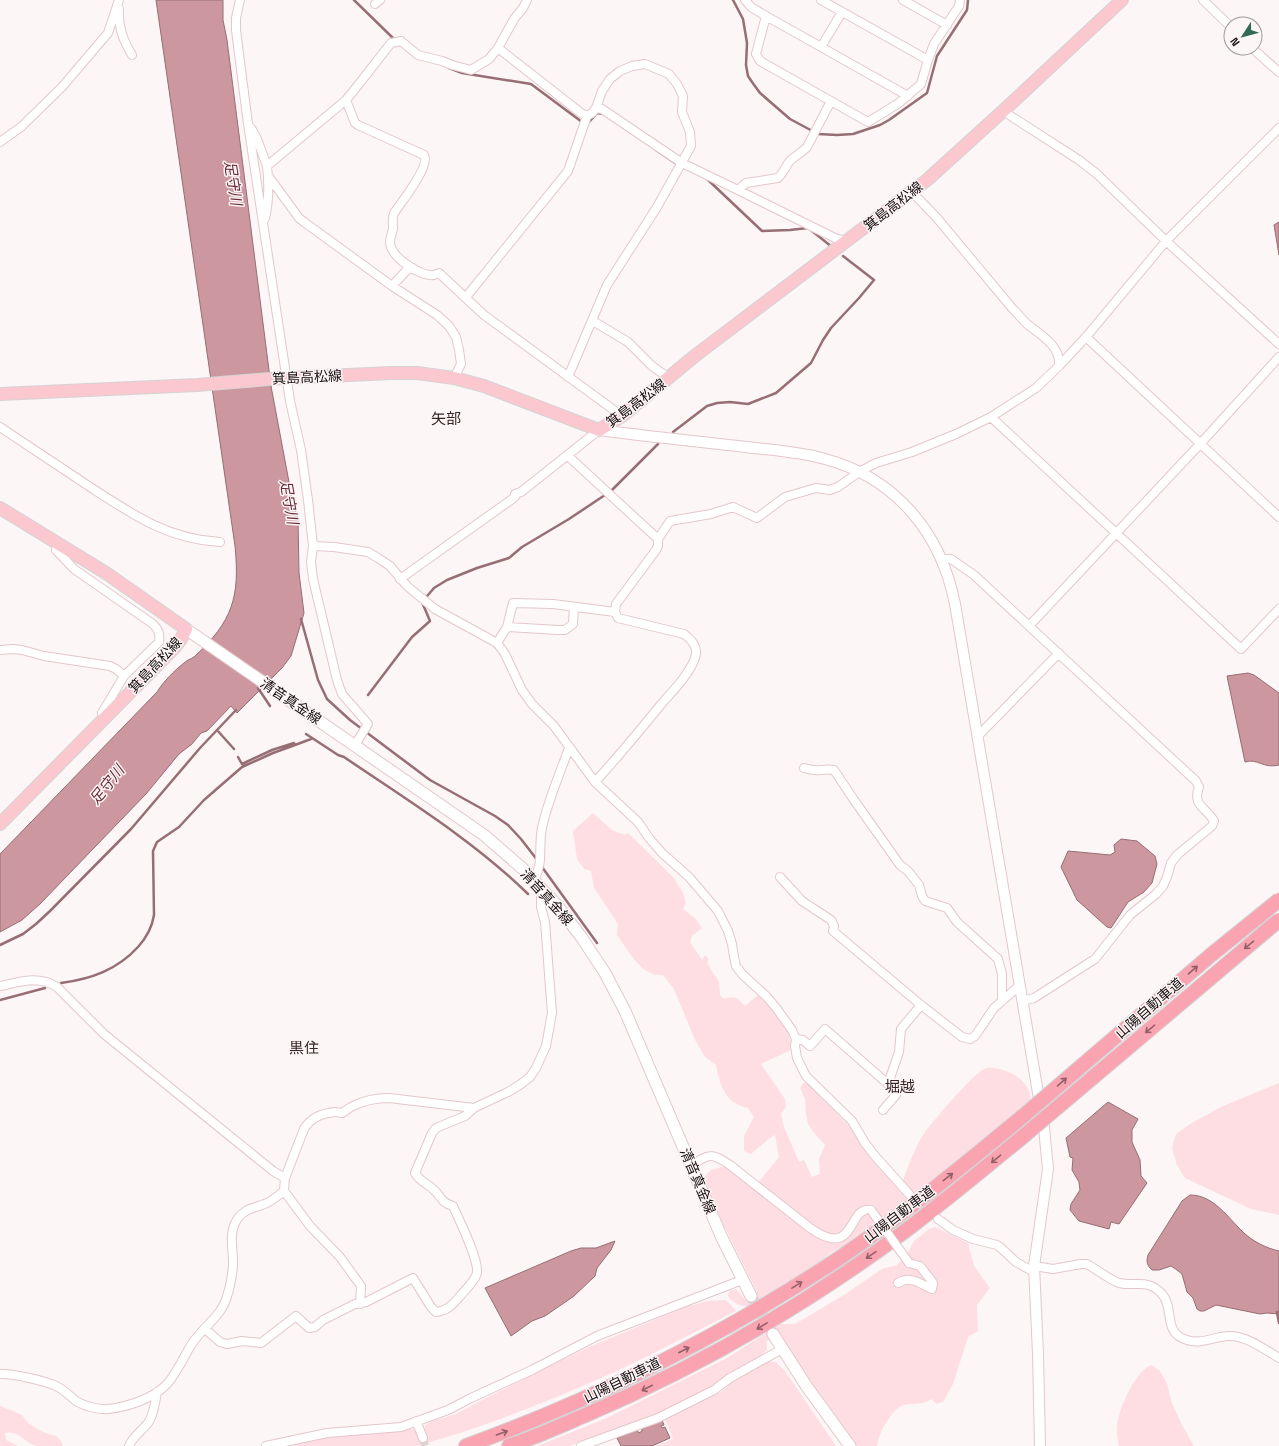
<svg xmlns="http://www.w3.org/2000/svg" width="1279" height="1446" viewBox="0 0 1279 1446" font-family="'Space Grotesk','Noto Sans JP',sans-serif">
<rect width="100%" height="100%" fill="#fcf6f6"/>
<path fill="#fedee2" d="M593,813l19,17 13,5 3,-2 46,45 9,15 3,10 -3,6 12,9 7,10 -10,8 -2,6 12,18 3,-5 4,4 -2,4 12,19 1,13 4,4c11,-4 13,-1 21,7l13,-11c16,16 33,30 33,55l-30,14 24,35 1,8 -5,7 3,13 15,35 5,-2 8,17 8,-3 -1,-15 6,-14 -10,-11 -7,-10 -2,-10 -1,-15 -5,-11 3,-5h4l44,45 22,33 32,36 7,-6 -9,-11c6,-16 12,-33 22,-48 9,-11 50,-62 62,-64 7,-1 17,2 24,5 13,7 18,14 20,28l-141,113 -43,30 -15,8 -33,25 -49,29c-9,1 -16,-2 -22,-10l1,-5 7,-2 9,10 12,-7 -56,-112 10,-10 14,-4 29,22 25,-31 -4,-22 -4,2 -20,17 -7,-3v-15l10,-19 -6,-9c-23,-5 -28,-22 -32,-43l-11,-8 -10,-17 -21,-51 -11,-14c-3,0 -9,0 -12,-2 -13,-4 -26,-27 -34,-38l1,-11 -24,-36 -3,-17 -7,-2 -7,-10 -4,-28z
M1279,1083v132l-28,-6 -66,-31 -8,-13 -5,-17 4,-14 14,-10 33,-18z
M935,1227l33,16 6,23 16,22 -13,17 1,26 -10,6 -15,47 -10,18 -7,2 -4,-5c-12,7 -17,3 -28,6 -12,3 -26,29 -27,41h-21l-54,-74 -25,-39 -10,8v9l-7,6 -30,17 -22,16 -49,24 -89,33h-33l70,-28 120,-60 53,-34h15l49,-29 38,-26 15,-4 10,-11 7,-13 15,-12z
M726,1300l10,11c-40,20 -79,41 -119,60 -65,29 -132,56 -200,75h-135l42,-8 69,-7 14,-3 6,1 4,4 3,7 7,-2 -3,-8 1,-4 5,-4 26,-8 32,-17 99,-49 96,-40 24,-7z
M767,1361l9,1 9,9 51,75h-180l17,-7 -8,-20 56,-27 18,-16z
M1151,1365l8,5 8,13 4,18 11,24 12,21h-75c-1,-5 -2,-11 -2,-16 0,-19 17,-57 34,-65z
M0,1406l22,9 6,8 15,9 15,5 5,7 -1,2c-7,0 -18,0 -26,0 -12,-3 -16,-16 -31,-13l1,7 12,6h-18z"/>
<path fill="#cc979e" stroke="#966e73" d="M156,0h67v20l4,20 44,346 21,112 6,21 1,54 5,40 -13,43 -9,12 -45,45 -6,-7 -24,25 -6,2 -9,11 -13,10 -33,40 -106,110 -18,16 -22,12v-78l157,-162c7,-11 17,-21 27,-29 3,-3 7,-4 10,-6 39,-36 46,-60 41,-111z
M1279,222v33l-5,-30z
M1248,673l6,2 25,18v72c-16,4 -21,-7 -34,-3l-18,-86z
M1121,839l16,2 18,15 2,8 -5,19 -8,9 -16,10 -17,26 -4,-1 -30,-27 -16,-33 7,-16 42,4 5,-3 -1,-7z
M1108,1102l30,17 -6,11v12l8,18 1,16 6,7 -28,41 -8,-2 -2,7 -30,-8 -9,-11 1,-6 9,-14 -1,-8 -7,-12 1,-12 -3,-1 -4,-19z
M1190,1195c24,0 38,23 54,38 10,9 22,15 35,18v63l-12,-1 -7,1 -44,-9 -12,6h-4l-3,-2 -4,-11 -6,-6 -5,-18 -5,-4 -6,-4 -12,4h-7c-5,-5 -6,-8 -4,-15l34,-54z
M615,1241l-4,9 -14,18 -2,8 -21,20 -29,20 -13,5 -21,15 -26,-48 86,-37 10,-3h15z
M662,1420l2,5 -3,1 1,2 3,-1 5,11 -18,8h-31l-4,-8 20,-8 2,3 3,-2v-2z"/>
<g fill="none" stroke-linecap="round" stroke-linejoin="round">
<path stroke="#966e73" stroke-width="2.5" d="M354,0l42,41
M733,0l10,19 4,24 -1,22 2,11 4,6 8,11 30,26 28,15 19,1 16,-1 27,-9 9,-5 38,-27 10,-37 30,-46 1,-10
M449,68l13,5 69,11 51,38 8,-1 7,-8 7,1
M656,150l22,15
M706,178l56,53 28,-1 18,-2
M812,231l20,16
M673,432l34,-26 10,-3 13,-1 18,2 28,-11 35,-30 12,-23 8,-12 28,-30 15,-18 -31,-24
M301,619l17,61 9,19 23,21 80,60 65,36 13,9 13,14 17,22
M258,688l12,18
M368,695l44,-58 18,-16 -8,-19 12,-14 13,-8 30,-12 32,-10 13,-11 47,-28 42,-28 47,-47
M217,730l17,19
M306,734l32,21 6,2c63,43 129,83 184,137
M238,757l4,7 30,-14 22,-7 1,2 16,-6
M542,867l55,76
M0,945l23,-11 13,-10 14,-13 81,-82 69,-81 36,-38
M61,983c30,-4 56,-13 77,-36 9,-10 14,-19 16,-32l-1,-64 4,-9 22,-15 25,-27 38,-33 31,-14 22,-8
M0,1000l45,-12
M1277,1312l2,11"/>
<path stroke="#dad3d3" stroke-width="8" stroke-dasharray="8 4" stroke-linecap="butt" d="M423,1438l2,8"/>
<path stroke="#dad3d3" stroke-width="11" stroke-dasharray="11 5.5" stroke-linecap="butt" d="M751,1296l22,38"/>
<defs>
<path id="minor" d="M240,0l-4,18v12l12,94 42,277 11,49 7,50 5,46 -2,16 2,17 24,101 5,14 26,30 -13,21
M745,0l6,7 15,9 -10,38 4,7 108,61 31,-19 22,-19 7,-24 6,-16 25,-38 1,-6
M821,0l107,60
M903,0l44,25
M1203,0l28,27
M375,4l5,-4
M119,9c-1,18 4,31 13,46
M766,16l142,80
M821,47l21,-35
M498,48l16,-29 9,-11 4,-8
M1252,48l27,24
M346,100l9,23 3,2 66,30c7,10 -23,48 -30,58 -2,6 -1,10 -1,16 -1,6 -5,11 -2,18 4,12 27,27 39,28 3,1 7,-1 9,-2l45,42 138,101
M596,108l6,1 80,54 56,27 99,49 10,2
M1003,111l76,49 18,14 69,67 113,103
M251,128l6,11 10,27
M0,142l21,-15 41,-40 46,-54 11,-33
M269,177l30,41 5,4 88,64 45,29 12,11 7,11 3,13 2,14 -7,14
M738,190l8,-7 32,-5c5,-5 7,-10 11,-16 5,-6 13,-9 18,-15l24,-46
M912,192l25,26 75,90c5,5 10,11 15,16 14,11 34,22 32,42
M265,218c4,-17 4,-35 2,-52l79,-66 9,-11 36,-46 10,-2 17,14 24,6 10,4 19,5 18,-11 9,-11 83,65 6,3
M392,286l15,-16 6,-2
M466,297l102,-126 19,-55 5,-3 4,-5 6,-17 8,-12 10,-8 12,-5 13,-2 24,10 8,10 6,12 -1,16 8,20 1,14 -34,61 -50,78 -39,92
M593,321l35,21 24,24 17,12
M1086,337l193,180
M991,417l250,232 38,-40
M0,427c28,19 56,37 84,56 45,29 81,56 136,59
M568,456l90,83
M57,543l-1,7 18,19 79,55c6,6 7,10 6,18l-35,34 -22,37 4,4
M313,546l21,1 34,5 10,6 12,8 17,20 28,23 62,34 8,11 17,36 10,14 22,22 41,56 43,40 11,16 13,15 27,24 29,34 10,20 4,13 2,13 2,9 6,8 25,23 10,12 15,21 4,9 -1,7 2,12 9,18 46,45 13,22 10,13 34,38
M942,559h9l23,16 222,206 3,6c-7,19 7,20 15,34l-2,5 -35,29 -6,8 -4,14 -4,9 -7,8 -26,21 -35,44 -61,39 -12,3
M400,579l115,-82v-3l6,-2 78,-62
M1029,626l172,-183 78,-86
M507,627l51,3h7l8,-6 1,-17
M497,643l10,-16 6,-24 40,1 62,8
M0,650l13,-1 9,1 22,6 66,10 6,3 8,7
M978,736l81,-83
M804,768c15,5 18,0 30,2l20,30 46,65 8,6 11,14 3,11 3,5 22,7 10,14 41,37 4,15v27
M595,782c24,-26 46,-53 68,-80 11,-12 30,-32 33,-48 1,-9 -5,-15 -12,-20l-66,-16 -3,-6 1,-8 40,-54 2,-4v-7l12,-18 41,-7 22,-7 24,11 28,-21 31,-9 14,2 8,-3 21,-15 17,-9 36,-11 44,-18 35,-17 45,-29 23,-22 27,-29 80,-96 113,-113
M780,877l22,24 29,19 3,6 -1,5 88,74 41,32 8,2 5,-3 19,-28 25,-22
M534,880c10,-18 4,-33 8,-52 5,-25 18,-55 27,-80
M0,986c20,-4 38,-11 57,1l47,47 169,137 12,7
M796,1039l7,1 7,6 15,-17 63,55 8,11 -13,15
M888,1084l11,-32 2,-23 20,-24
M691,1166c18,-13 21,-13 39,-1l80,63c47,33 37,-23 61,-18
M284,1191l26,35 30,31 21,29 -1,18
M938,1219l15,11 20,9 24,6 4,3 15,14 18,10
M1034,1266l19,3 28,-5h6c9,5 23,16 32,19 18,4 28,-5 43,11 13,14 0,39 25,46 15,5 28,-4 42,-4 18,0 35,13 50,22
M898,1283c13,-8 22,1 34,6l1,-6 -13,-17 -11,-3
M205,1329l15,13 7,2 15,-3 19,2 35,-27 13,12 6,-1 8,-7 32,-16 11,-2 47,-24 18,29 5,5c12,-1 17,-8 25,-17 5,-6 14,-14 16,-22 2,-14 -18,-53 -24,-67 -13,-4 -11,-9 -19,-16 -7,-7 -14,-8 -19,-17l17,-40 4,-5 29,-12 9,-8
M0,1374c12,-1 45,7 56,12 7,3 14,10 20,15 8,5 23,9 32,8 19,-2 44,-10 58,-24 5,-5 9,-12 12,-17 7,-11 11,-22 19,-31 13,-16 26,-23 31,-44 3,-9 4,-18 5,-27 1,-16 -6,-32 5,-48 7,-10 18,-10 29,-15 6,-3 11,-7 17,-12l1,-13 19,-49c7,-12 18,-16 32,-17 1,0 5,1 6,1 3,-2 7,-5 11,-7 12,-6 22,-8 36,-8l85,10 34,-16 13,-8 9,-7 6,-9 10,-22 6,-33 -7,-91 -4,-15v-9l5,-5
M416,1421l7,17
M129,1446c4,-10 12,-14 19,-23 6,-8 7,-21 9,-31
M266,1446l61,-13 74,-6 47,-17 23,-12 61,-28 65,-34 145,-56
M581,1446l77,-28 56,-28 16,-12 52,-29"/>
<path id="tertiary" d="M599,430c46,6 93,11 139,16 29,4 59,5 87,13 71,19 116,74 130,145l89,524 4,41 -14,97 4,88 2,92"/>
<path id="secondary" d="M186,629l298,206 38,33 34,36 26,34 23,35 20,38 97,227 29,58
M773,1334l34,53 43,59"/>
<path id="primary" d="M0,394l197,-9 85,-7 110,-5h25l37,5 30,8 115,44 23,-14 74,-61 231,-175 76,-69 119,-111
M0,508l106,65 80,56 -5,10 -6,8 -175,177"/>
<path id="motorway" d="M466,1446c132,-48 258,-111 375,-189 63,-43 122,-91 181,-140
M509,1446c27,-9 53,-21 79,-32 114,-49 222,-112 321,-186 40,-30 78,-62 117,-94"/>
</defs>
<use href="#minor" stroke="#e4c7cb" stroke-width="10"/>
<use href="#tertiary" stroke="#e4c7cb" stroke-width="12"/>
<use href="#secondary" stroke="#e4c7cb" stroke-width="13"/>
<use href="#primary" stroke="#d5d3d4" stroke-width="14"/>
<use href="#motorway" stroke="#d5d3d4" stroke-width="16"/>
<use href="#minor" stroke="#fff" stroke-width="8"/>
<use href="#tertiary" stroke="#fff" stroke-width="10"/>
<use href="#secondary" stroke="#fff" stroke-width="11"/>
<use href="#primary" stroke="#fcc8d0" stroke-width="12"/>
<use href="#motorway" stroke="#faa4b1" stroke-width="14"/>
<defs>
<path id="minor-bridge" d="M871,1210l38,53"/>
<path id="motorway-bridge" d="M1022,1117l189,-162 68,-55
M1026,1134l253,-214"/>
</defs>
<use href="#minor-bridge" stroke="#e4c7cb" stroke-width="10" stroke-linecap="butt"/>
<use href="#motorway-bridge" stroke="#d5d3d4" stroke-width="16" stroke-linecap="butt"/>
<use href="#minor-bridge" stroke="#fff" stroke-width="8"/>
<use href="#motorway-bridge" stroke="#faa4b1" stroke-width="14"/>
</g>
<defs><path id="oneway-shaft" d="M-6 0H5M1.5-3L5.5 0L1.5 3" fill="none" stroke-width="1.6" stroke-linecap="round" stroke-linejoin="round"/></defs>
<g stroke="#946068">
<use href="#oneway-shaft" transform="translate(1249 945) rotate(140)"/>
<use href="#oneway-shaft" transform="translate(1193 970) rotate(-41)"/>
<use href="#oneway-shaft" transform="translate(1150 1029) rotate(140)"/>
<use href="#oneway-shaft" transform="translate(1062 1082) rotate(-41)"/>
<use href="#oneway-shaft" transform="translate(996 1159) rotate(140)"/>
<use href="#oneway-shaft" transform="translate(948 1177) rotate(-38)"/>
<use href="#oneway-shaft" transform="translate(871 1255) rotate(145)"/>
<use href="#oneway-shaft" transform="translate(797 1285) rotate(-32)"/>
<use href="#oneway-shaft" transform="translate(762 1326) rotate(149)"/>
<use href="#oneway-shaft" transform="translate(684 1350) rotate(-27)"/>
<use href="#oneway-shaft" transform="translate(647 1388) rotate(153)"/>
<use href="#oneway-shaft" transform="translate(502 1433) rotate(-20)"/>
</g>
<g text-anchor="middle" stroke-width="3" stroke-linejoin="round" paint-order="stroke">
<g font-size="14" fill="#170d0e" stroke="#fcf6f6">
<text transform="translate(893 206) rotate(-38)" y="5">箕島高松線</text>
<text transform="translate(307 377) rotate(-3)" y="5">箕島高松線</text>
<text transform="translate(636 403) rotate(-37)" y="5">箕島高松線</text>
<text transform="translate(155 665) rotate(-47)" y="5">箕島高松線</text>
<text transform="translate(291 701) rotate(34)" y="5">清音真金線</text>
<text transform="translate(547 897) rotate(48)" y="5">清音真金線</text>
<text transform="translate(1149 1008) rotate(-41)" y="5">山陽自動車道</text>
<text transform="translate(698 1181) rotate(67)" y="5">清音真金線</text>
<text transform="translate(899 1214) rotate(-37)" y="5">山陽自動車道</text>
<text transform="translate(622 1380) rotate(-26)" y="5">山陽自動車道</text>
</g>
<g font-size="15" font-style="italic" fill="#692836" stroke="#fcf6f6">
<text transform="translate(233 183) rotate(81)" y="5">足守川</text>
<text transform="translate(289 502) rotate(80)" y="5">足守川</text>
<text transform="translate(107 785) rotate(-51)" y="5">足守川</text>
</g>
<g font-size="15" fill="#392427" stroke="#fcf6f6">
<text x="446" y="424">矢部</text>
<text x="304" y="1053">黒住</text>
<text x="900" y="1092">堀越</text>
</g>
</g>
<g transform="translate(1243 36) rotate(234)"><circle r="19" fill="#fcf6f6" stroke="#a09999"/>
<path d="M0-3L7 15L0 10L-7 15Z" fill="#316b54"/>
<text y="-6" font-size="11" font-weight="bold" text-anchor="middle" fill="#170d0e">N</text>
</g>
</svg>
